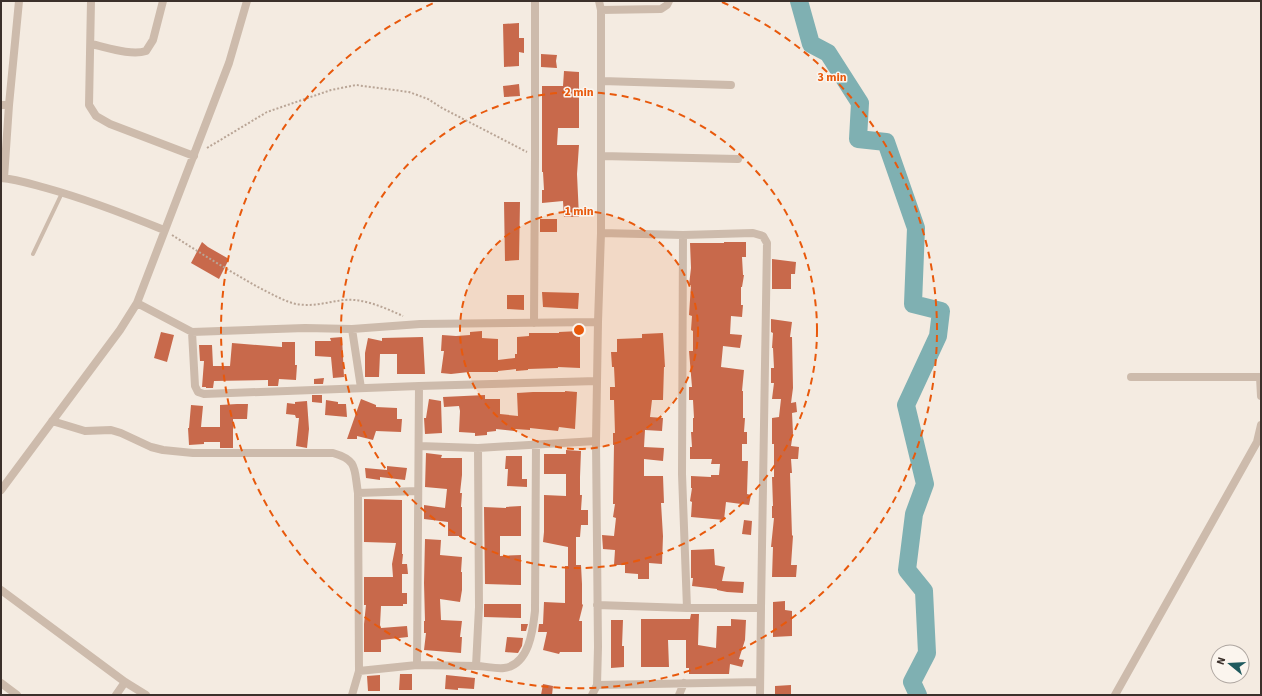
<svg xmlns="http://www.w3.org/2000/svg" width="1262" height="696" viewBox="0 0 1262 696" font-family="'Source Sans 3',sans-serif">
<rect width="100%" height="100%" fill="#f4ebe1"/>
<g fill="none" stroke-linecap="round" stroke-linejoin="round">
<path stroke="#7fb0b2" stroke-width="18" d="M799,1l12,43 17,9 32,50 -2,36 28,3 30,86 -3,76 28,7 -3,25 -32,69 19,79 -11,30 -7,56 17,21 3,62 -15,29 6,13"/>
</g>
<path fill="#c8694b" d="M519,23v15h5v15l-5,-1v14l-15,1 -1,-43z
M541,54l16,1 -1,6 1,7 -16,-1z
M564,71l15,1v56h-21l-1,17h22l-2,29 2,43h-15l-1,-16 -21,2v-13h2l-1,-18h-1v-86h21z
M519,84l1,12 -16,1 -1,-11z
M504,202h16l-1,58 -14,1z
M540,219h17v13h-17z
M202,242l6,5 21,12 -10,20 -28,-16z
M724,242h22v15h-4l1,18h1l-2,12h-1v18h2l-1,12 -11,-1 -1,18 12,1 -2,13 -17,-2 -2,21 23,3 -2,21h1v27h2l-1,14h3v12h-5v17h6l-1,33 4,1 -2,10 -23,-3 -2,18 -33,-3 1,-15 -2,-1 2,-13h-1v-12l20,1v-2h8l1,-11h-9l1,-5h-22v-12h2l-1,-15h2v-14h1l-1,-18h-4v-13h3l-3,-36h4v-20l-2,-1 1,-14 -3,-1 2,-30h-2l2,-17 -1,-25h34z
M772,259l24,3 -1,12h-4v15h-19z
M542,292l37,1 -1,16 -35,-2z
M507,295h17v15l-17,-1z
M771,319l21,3 -2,15h2l1,51 -2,15 5,-1 1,10 -5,1 1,20 -2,13 8,1 -1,12h-7l1,14h-2l2,62 1,1 -2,29h6l-1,12h-24l1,-30h-2l3,-29h-2v-12h1l-1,-29h2v-33h-2v-26l7,-1 2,-18h-9l2,-16h-3v-15h3l-1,-20h-1l1,-15 -2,-1z
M482,331v7l16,1v21l17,-2v-4h2v-17l12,-1v-3h30v-1l21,-1v37l-22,-1v1l-30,1v1l-12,1v-2l-18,2v1h-29l-18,2 -10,-1 3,-22h-3l1,-16 14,1 14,-1v-3z
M161,332l13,3 -7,27 -13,-4z
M663,333l2,34h-1l-1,33h-11l-2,17 13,1 -1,13 -17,-1 -1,17 20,1 -1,13 -19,-2v17h19l1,27h-3l2,33 -1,28 -13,-1v16h-11v-5l-13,-1v-8h-11l1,-15 -12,-1 -1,-14 12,1 2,-18 -3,-1 2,-13h-2l1,-59h-1v-12h2l-1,-33h-4v-13h5l-1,-20h-2l-1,-15h6v-13l25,-1v-4z
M342,337l2,40 -11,1 -2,-21 -16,-1v-15h16l-1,-3z
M423,337l2,37h-28v-20h-17l-1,23h-14v-24l3,-15 14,3v-3z
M282,342h13v23h2l-1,15 -17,-1 -1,7h-10v-6l-54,1 -1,7h-7v-1h-4l2,-26h-4l-1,-16h13l1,21h17l2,-23 50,4z
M324,378l-1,6h-9v-5z
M565,391l12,1 -2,37 -16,-2 -1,4 -28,-3v2l-15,-1 -1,2 -18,-2v2l-9,1v3l-12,1v-3l-16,-1 1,-21 -1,-5 -15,1 -1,-10 42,-2v4h15v15l18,2 -1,-23 16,-1h32z
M312,395h10v8l-10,-1z
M361,399l15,6v2l21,1v11h5l-1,13 -25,-1 -3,9 -16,-4v3h-10z
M429,399l12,2 1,32 -17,1 -1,-16h2z
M326,400l12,2v2h8l1,13 -22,-2z
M307,401l2,28 -2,19 -11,-2 3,-28h-3l-1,-3 -9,-1 1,-11 8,1v-2z
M237,404h11l-1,15h-14v29h-13v-6h-16v2l-15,1 -1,-17h1l2,-23 12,1 -2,21h19v-22z
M566,450l15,1 -1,26v18h2l-1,15h7v15h-7l-1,12h-4v28h5l1,19v20l1,1 -4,16h3v31h-22l-1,2 -16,-4 4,-18h-9l1,-8h4l1,-22 21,1v-37h3v-19l-25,-5 1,-10v-37l22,1v-22h-22v-20h22z
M426,453l16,2 -1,3h21v17l-2,18h2l-1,14h1v29h-14v-14l-24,-3v-14l21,3 2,-19 -22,-2z
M506,456h16v23h5v8l-20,-1 1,-17h-3z
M387,466l20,2 -2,12 -25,-3v3l-14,-2 -1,-10 22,2z
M364,499l38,1v54h1l-1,10h5l1,10h-6v19h5v11h-4v2h-22l-1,19 1,3 26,-2 1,11 -27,3v12h-17v-28l2,-19h-2v-28h29l-1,-13 4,-21 -32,-1z
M521,506v30h-21v20l21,-1v30l-36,-1 -1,-77 22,1v-1z
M744,520l8,1 -1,14 -9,-1z
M425,539l16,1 -1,15 22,2 -1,15h1v18l-2,12 -20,-3 1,21 21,1 -2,16h2l-1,16 -37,-3 2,-17h-2v-12h1l-1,-38z
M714,549l1,16 10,2 -3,14 22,1 -1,11 -16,-1 -10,-2v-1l-25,-3 1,-8h-2v-28z
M785,601v9l7,1v25l-19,1v-35z
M484,604h37v14l-37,-1z
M691,614h8l-1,31 18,3 1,-22h14v-7l15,1 -1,20 -6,19 5,1 -2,7 -12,-3 -1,10h-40v-6h-3v-28h-18l1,27h-28v-48h49z
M611,620h12l-1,26h2v21l-13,1z
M521,624h7l-2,7h-5z
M507,637l16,1 -1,8 -4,7 -13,-1z
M400,674h12v16h-13z
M380,675v16h-12l-1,-15z
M446,675l29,3 -1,11 -16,-1v2l-13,-1z
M543,684l10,2 -1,9h-11z
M791,685v10h-16v-9z"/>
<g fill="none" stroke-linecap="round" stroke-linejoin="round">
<path stroke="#b9a596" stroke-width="2" stroke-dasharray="2 2" stroke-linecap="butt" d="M207,148l60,-36 64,-22 25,-5 53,7 19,7 14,9 85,44
M172,235c28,18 56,35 84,51 12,6 24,13 36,17 18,5 35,-1 52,-3 20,-2 41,8 59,16"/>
<path stroke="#cdbbac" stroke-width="4" d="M33,254l29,-61"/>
<path stroke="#cdbbac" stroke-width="8" d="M91,1l-2,104 7,11 14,8 84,32
M601,10l60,-1 6,-4 2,-4
M91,44c15,3 40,12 55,7l7,-11 10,-39
M602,81l129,4
M1,105h8
M601,156l137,3
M1,178c15,1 30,6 45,10 40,11 79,26 118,42
M4,178l5,-73 10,-104
M683,235l-1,239 5,134
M137,303l55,29 113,-4 47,1 68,-5 178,-2
M534,323l1,-167v-155
M352,329l9,59
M192,332l3,54 3,6 6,2 215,-8
M1131,377h130
M1260,377l1,19
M52,421l33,10 26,-1 10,3 30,14 12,3 30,3h140c25,7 21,16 25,40l1,178 -7,24
M419,446l59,2 118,-7
M1,490l119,-160 17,-27 92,-240 18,-62
M358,493l59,-2
M1,590l124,92 21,13
M597,605l90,3h74l6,-365 -4,-7 -10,-3 -70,2 -82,-2
M417,665l2,-279 178,-5
M476,666c9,0 19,3 28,2 25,-3 29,-38 31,-57l1,-167
M359,671l58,-6 59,1 3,-59 -1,-159
M1,683l16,12
M597,685l163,-3
M116,695l9,-13
M592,695l5,-10 1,-38 -2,-206 2,-119 3,-89v-223l-2,-9
M679,695l5,-12
M760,695l1,-87
M1115,695l142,-253 4,-17"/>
</g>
<circle cx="579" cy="330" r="119" fill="#e8590c" fill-opacity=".12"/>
<g fill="none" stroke="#e8590c" stroke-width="2" stroke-dasharray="7 5">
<circle cx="579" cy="330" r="119"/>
<circle cx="579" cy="330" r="238"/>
<path d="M722 2A358 358 0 1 1 436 2"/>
</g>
<circle cx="579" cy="330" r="6" fill="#e8590c" stroke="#fbf5ee" stroke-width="2"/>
<g font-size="12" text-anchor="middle" font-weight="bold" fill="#e8590c" stroke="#fbf5ee" stroke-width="3" stroke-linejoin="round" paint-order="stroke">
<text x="832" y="81">3 min</text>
<text x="579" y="96">2 min</text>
<text x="579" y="215">1 min</text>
</g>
<rect width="1262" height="696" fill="none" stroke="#3b302b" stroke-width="4"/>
<g transform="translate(1230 664) rotate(288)"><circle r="19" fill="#fbf5ee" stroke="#aea6a0"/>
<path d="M0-3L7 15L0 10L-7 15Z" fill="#1f5a5e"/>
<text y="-6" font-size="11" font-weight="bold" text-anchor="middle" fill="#3b302b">N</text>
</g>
</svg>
